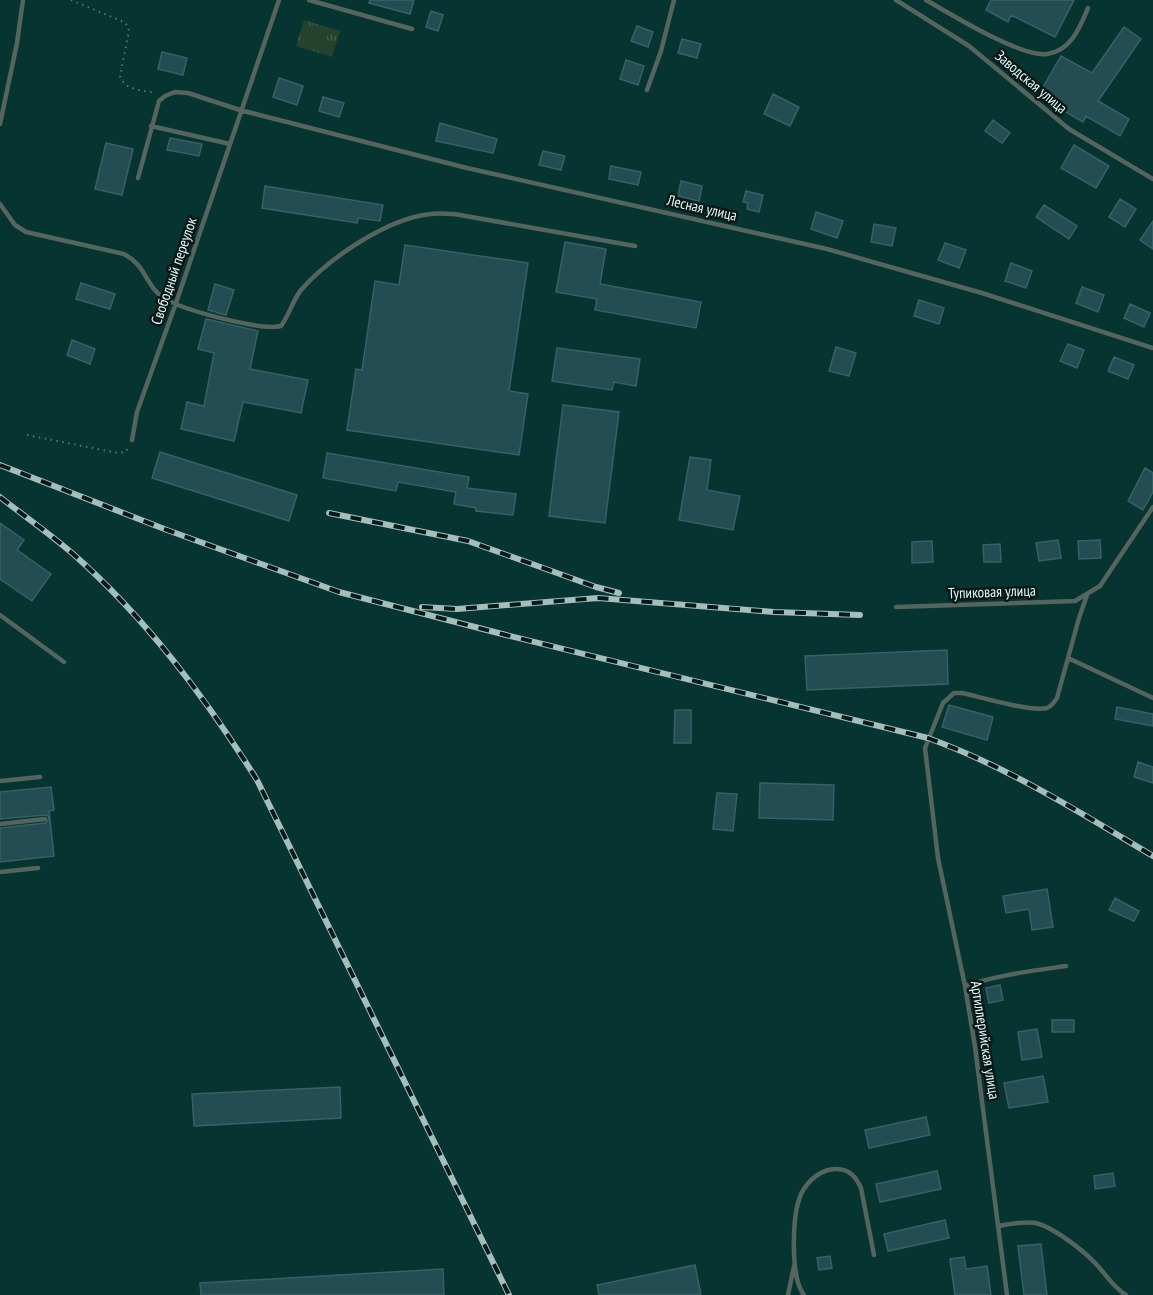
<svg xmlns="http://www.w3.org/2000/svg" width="1153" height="1295" viewBox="0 0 1153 1295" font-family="'PT Sans Narrow',sans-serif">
<defs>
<pattern id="grass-tufts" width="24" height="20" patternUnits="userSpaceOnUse" patternTransform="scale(1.5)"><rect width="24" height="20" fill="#25432c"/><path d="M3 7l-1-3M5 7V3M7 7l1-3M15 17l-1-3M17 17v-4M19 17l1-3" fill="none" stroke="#445f4b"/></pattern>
</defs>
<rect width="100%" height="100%" fill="#063431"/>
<path fill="url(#grass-tufts)" d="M304,20l36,11 -8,26 -36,-11z"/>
<path fill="#234d52" stroke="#376166" stroke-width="1.5" d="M370,0h44l-4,14 -41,-11z
M991,0h83l-19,37 -44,-22 -3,7 -22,-12z
M431,11l12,4 -5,16 -12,-4z
M637,26l16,6 -5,15 -17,-6z
M1124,27l17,12 -43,62 31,18 -9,17 -34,-20 -3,6 -45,-26 23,-40 31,17z
M682,39l19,5 -4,14 -19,-5z
M162,52l25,6 -4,17 -25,-6z
M626,60l18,6 -6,19 -18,-6z
M279,78l24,8 -6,19 -24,-8z
M773,94l26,13 -9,19 -26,-12z
M323,97l21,6 -5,14 -20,-6z
M993,120l17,13 -8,10 -17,-12z
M440,123l57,16 -4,14 -57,-12z
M170,138l32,6 -3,12 -32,-6z
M106,143l27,6 -11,46 -27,-6z
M1074,145l35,21 -13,22 -35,-20z
M543,151l22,5 -4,14 -22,-5z
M611,166l30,6 -3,13 -29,-6z
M681,181l21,5 -3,15 -21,-5z
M265,186l118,19 -3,16 -22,-3 -1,5 -95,-15z
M746,191l17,4 -4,17 -12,-3 1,-6 -5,-1z
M1120,199l16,10 -11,18 -16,-10z
M1044,205l33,21 -8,13 -33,-22z
M816,212l27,9 -6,17 -26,-9z
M1153,221v28l-13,-9z
M874,224l22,4 -4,18 -21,-4z
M565,242l41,7 -6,35 101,18 -5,26 -101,-18 2,-11 -41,-7z
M945,243l21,7 -7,18 -21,-8z
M405,245l123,18 -19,128 19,3 -9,61 -172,-25 9,-61 6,1 13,-89 24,4z
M1011,263l21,8 -6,17 -21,-7z
M81,283l34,11 -5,15 -34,-10z
M215,284l19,6 -8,25 -18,-5z
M1082,287l22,8 -6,17 -22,-9z
M919,300l25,8 -5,16 -25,-8z
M1130,304l20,9 -6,14 -20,-9z
M206,319l52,12 -8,38 58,11 -7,33 -58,-11 -9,39 -53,-12 6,-27 17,4 10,-53 -16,-4z
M72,340l23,9 -5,15 -23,-9z
M1068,344l16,6 -7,18 -17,-7z
M836,347l20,6 -7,23 -20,-5z
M557,348l83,11 -4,27 -22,-4 -2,8 -60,-9z
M1114,357l20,8 -6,14 -20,-8z
M563,405l56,7 -14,111 -56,-7z
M160,452l137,43 -8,26 -137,-43z
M327,453l142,24 -2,11 49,6 -3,21 -37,-4v-3l-22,-4 2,-12 -58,-10 -2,9 -73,-13z
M690,457l21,3 -4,30 33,6 -7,34 -54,-10z
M1145,468l8,5v19l-10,18 -15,-9z
M0,523l24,17 -7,10 34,24 -19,27 -32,-22z
M1058,540l3,18 -22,3 -3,-18z
M1100,540l1,18 -22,1 -1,-18z
M932,541l1,21 -21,1v-21z
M1000,544l1,18h-17l-1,-17z
M947,650l1,34 -141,6 -2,-34z
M949,705l44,12 -6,23 -45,-13z
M1117,707l36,7v12l-38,-7z
M675,710h16v33h-17z
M1138,762l15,5v16l-19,-6z
M760,783l74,2 -1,35 -74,-2z
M51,787l3,23 -5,1 5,45 -54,6v-34l45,-5 4,-4 -1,-3 -3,-1 -45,4v-27z
M717,793l20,1 -4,37 -20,-2z
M1047,889l6,38 -21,3 -3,-21 -23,4 -3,-17z
M1115,898l24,13 -5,10 -25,-11z
M1000,985l3,15 -14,3 -3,-15z
M1052,1020h22v12h-22z
M1037,1029l5,28 -20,3 -4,-28z
M1043,1076l5,26 -39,6 -5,-25z
M340,1087l1,31 -147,8 -2,-32z
M926,1117l4,18 -61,13 -4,-18z
M937,1171l4,18 -61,13 -4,-18z
M1113,1173l2,13 -20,3 -1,-13z
M945,1220l4,18 -61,13 -4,-17z
M1041,1244l6,51h-23l-6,-49z
M830,1256l2,12 -13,2 -2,-12z
M964,1257l2,12 21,-3 4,29h-36l-5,-36z
M695,1265l6,30h-102l-2,-10z
M443,1269l1,26h-243l-1,-12z"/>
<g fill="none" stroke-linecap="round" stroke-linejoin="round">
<path stroke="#517774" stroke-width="2" stroke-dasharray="1.5 4.5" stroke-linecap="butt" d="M71,0l53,22 4,4 1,5 -9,45c4,14 22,14 35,17
M27,435l91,18 7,-1 5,-6"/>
<path stroke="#55655e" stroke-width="4.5" d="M309,0l103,29
M896,0l73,46 100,83 84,50
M926,0c24,14 96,58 121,54 24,-3 33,-27 41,-46
M647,90l14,-39 13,-51
M0,124l17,-81 6,-43
M151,126l79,18
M138,178l21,-77 6,-5 10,-4 13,1 52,17 227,58 360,81 155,44 171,55
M0,204l15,21 11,7 98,22c23,12 21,32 40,44 18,12 97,33 117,28 8,-11 12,-26 20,-36 28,-32 87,-72 130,-76 7,-1 15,0 23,0l181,32
M132,440l5,-28 39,-109 103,-303
M896,607l179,-6 25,-15 53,-79
M0,615l64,47
M1068,658l85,40
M0,781l40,-4
M0,824l45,-5
M0,872l38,-4
M965,986c33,-11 66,-15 101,-20
M998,1226c12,-2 26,-5 38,-3 19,5 48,28 61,42 10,11 17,23 29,30
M788,1295l6,-29
M804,1295c-14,-18 -12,-80 -3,-101 7,-14 21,-26 37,-25 12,1 18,8 23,19l13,67
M1007,1295l-32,-248 -10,-61 -27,-128 -13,-110 18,-45 11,-10h8c18,4 69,19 85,15 5,-2 7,-6 10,-10l22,-80 8,-23"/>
<defs>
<path id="rail" d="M0,465l167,65 172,62 167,43 422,103c80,29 153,75 225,118
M0,497c24,19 49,36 72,56 74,65 133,144 185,227l252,515
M329,513l139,28 128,46 23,6
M422,607l35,2 141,-11 176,14 86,3"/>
</defs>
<use href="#rail" stroke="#a2bfbc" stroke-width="6"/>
<use href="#rail" stroke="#071817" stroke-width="4" stroke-dasharray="11" stroke-linecap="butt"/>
</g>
<g text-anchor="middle" stroke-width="5" stroke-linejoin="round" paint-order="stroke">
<g font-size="15" fill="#e2f9f6" stroke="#071817">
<text transform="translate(1031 82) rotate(40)" y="5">Заводская улица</text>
<text transform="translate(702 208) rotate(13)" y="5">Лесная улица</text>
<text transform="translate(174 271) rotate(-71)" y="5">Свободный переулок</text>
<text transform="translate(992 592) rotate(-2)" y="5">Тупиковая улица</text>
<text transform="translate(985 1040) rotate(81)" y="5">Артиллерийская улица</text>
</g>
</g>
</svg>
